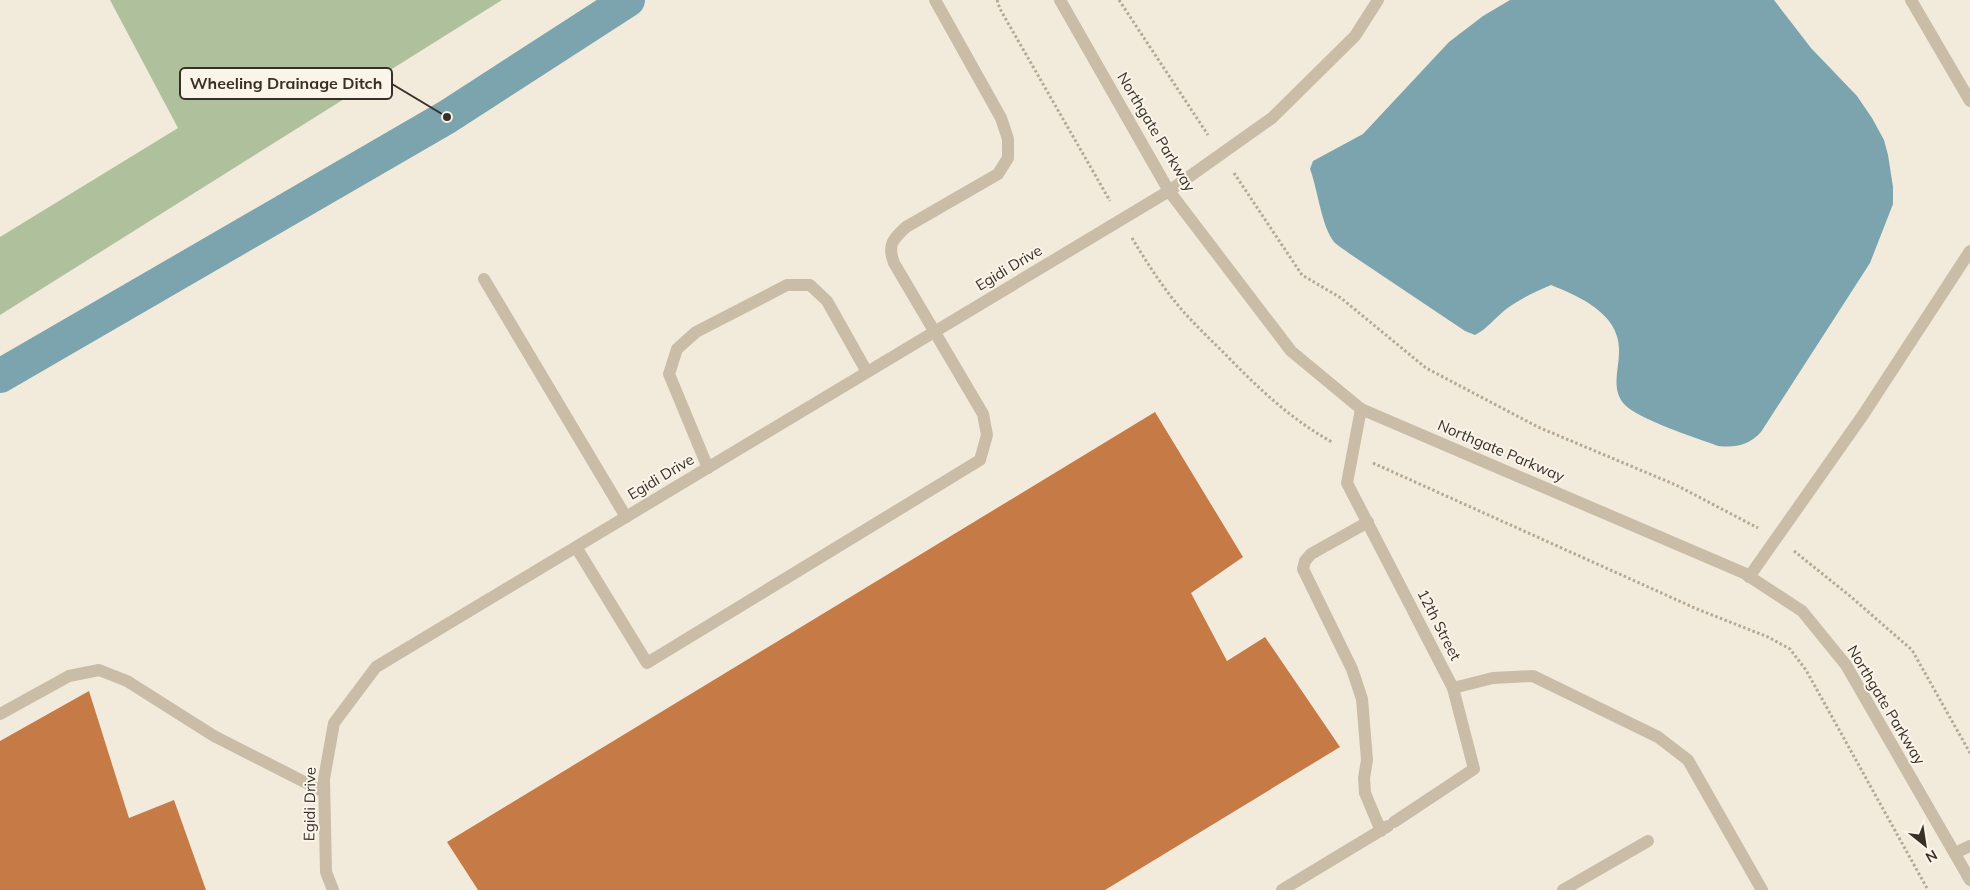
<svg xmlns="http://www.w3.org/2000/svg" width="1970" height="890" viewBox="0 0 1970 890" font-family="Mulish,sans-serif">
<rect width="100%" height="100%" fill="#f2ebdc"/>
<path fill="#aec19c" d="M110,0h392l-502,315v-78l178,-109z"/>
<path fill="#7ba4af" d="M1510,0h264l37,48 46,48 15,22 12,22 4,15 5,32v17l-23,59 -109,169c-12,13 -25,16 -43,14 -21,-8 -81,-27 -94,-42 -14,-16 -4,-37 -5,-55 0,-35 -40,-53 -68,-64 -16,7 -32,14 -46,25 -10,8 -18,19 -30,25l-10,-4 -115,-77c-5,-4 -12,-8 -16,-12 -13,-17 -16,-52 -24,-73l3,-8 50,-27 86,-92 34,-26z"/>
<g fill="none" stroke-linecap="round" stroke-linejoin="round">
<path stroke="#7ba4af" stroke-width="34" d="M0,376l447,-259 181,-117"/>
</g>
<path fill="#c67b46" d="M1155,412l88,145 -52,36 36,68 38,-24 75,110 -235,143h-627l-31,-48z
M89,691l40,127 45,-18 32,90h-206v-149z"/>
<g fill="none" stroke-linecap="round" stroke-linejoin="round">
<path stroke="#b6a892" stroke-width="3" stroke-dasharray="2.5 2.5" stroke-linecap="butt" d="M997,0l3,9 110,192
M1119,0l89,135
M1234,173l68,102 39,23 85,70 112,59 138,58 82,43
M1132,238c15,25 31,50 50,72 14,16 30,31 45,46 32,33 65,64 105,86
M1373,463l324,146 71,28 22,12 16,21 122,220
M1794,551l56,45 62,54 58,103"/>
<path stroke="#cabda8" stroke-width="12" d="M484,279l142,238
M708,468l-39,-94 8,-25 19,-17 91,-47h23l17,16 40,71
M1368,522l-57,32 -6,7 -2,8 49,100 10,30 5,61 -3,18 1,15 16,38
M576,547l71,116 333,-203 7,-25 -4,-21 -89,-151c-7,-18 -1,-24 12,-36l92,-53 10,-16v-19l-7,-21 -66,-118
M1453,688l40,-10 40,-2 125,61 30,23 74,130
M0,714l69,-38 30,-6 28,11 87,55 110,56
M1282,890l106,-64
M1563,890l85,-49"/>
<path stroke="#cabda8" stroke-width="12" d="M1911,0l59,101
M1361,409l-14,74 106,205 21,81 -80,53
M1749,577l114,-162 107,-164
M1955,853l15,-7
M333,890l-7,-18 -2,-93 10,-56 42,-56 793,-476 103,-73 83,-82 23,-36"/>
<path stroke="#cabda8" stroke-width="12" d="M1060,0l109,191 122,160 70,58 383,164 58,38 44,54 124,215"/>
</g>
<g text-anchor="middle" stroke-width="4" stroke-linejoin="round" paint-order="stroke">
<g font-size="15" fill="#372f28" stroke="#faf5e8">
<text transform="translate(1156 132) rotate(59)" y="5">Northgate Parkway</text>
<text transform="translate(1009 268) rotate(-31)" y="5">Egidi Drive</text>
<text transform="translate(1501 451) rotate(23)" y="5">Northgate Parkway</text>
<text transform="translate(661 477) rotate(-31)" y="5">Egidi Drive</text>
<text transform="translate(1439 625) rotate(63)" y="5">12th Street</text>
<text transform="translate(1886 705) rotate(59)" y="5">Northgate Parkway</text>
<text transform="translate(310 804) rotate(-89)" y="5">Egidi Drive</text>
</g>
</g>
<path fill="none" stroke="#372f28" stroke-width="2" d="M447 117L392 84"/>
<circle fill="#372f28" stroke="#faf5e8" stroke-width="2" cx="447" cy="117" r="5"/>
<rect fill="#faf5e8" stroke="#372f28" stroke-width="2" x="180" y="68" width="212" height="31" rx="5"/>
<g font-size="16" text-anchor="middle" font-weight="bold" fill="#372f28">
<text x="286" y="89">Wheeling Drainage Ditch</text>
</g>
<g transform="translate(1925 845) rotate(150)" stroke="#faf5e8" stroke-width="4" paint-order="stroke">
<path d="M0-4L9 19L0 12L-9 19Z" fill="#372f28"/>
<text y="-8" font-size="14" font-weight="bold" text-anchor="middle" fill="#372f28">N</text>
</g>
</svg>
